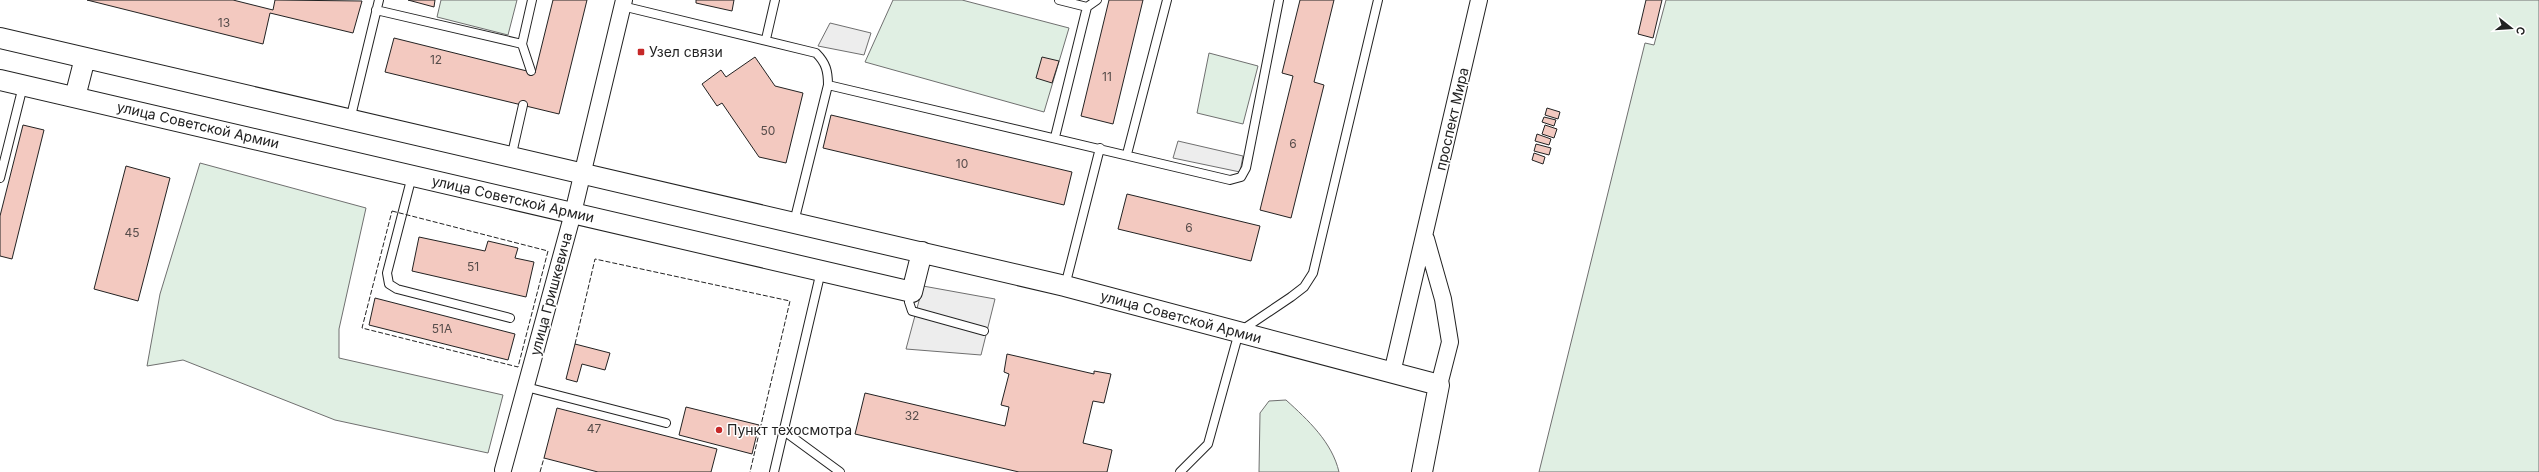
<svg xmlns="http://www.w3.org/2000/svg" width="2539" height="472" viewBox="0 0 2539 472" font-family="Inter,sans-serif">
<rect width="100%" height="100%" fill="#fff"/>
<path fill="#e0efe3" stroke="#6f6f6f" d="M441,0h76l-9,35 -71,-18z
M893,0h69l107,28 -25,84 -179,-50z
M1666,0h873v472h-1000l106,-429 9,2z
M1209,53l49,13 -15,58 -46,-11z
M200,163l166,45 -27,121v29l164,37 -15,58 -153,-33 -152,-60 -36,6 13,-72z
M1286,400c22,20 46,42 53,72h-80l1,-59 9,-12z"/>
<path fill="#ededed" stroke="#6f6f6f" d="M830,23l41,10 -7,22 -46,-9z
M1178,141l65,15 -3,16 -67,-14z
M923,286l72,13 -14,56 -75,-6z"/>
<path fill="#f3c9c0" stroke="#222" d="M87,0h146l40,10 2,-10 87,1 -9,32 -83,-20 -7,31z
M408,0h27l-1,7z
M553,0h34l-28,114 -174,-42 9,-34 141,35z
M696,0h38l-2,11 -36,-8z
M1143,0l-30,124 -32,-8 28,-116z
M1300,0h34l-20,82 10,3 -33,133 -31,-8 33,-134 -11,-3z
M1646,0h16l-9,38 -15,-4z
M755,57l20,29 28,7 -17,70 -27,-6 -37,-54 -5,3 -15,-22 19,-14 5,7z
M1042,57l17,4 -7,22 -16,-5z
M1547,108l13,4 -2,7 -13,-4z
M831,115l241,57 -8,33 -241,-57z
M1544,117l12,3 -2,6 -12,-4z
M23,125l21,5 -32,129 -12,-3v-40z
M1545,125l12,4 -3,9 -12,-4z
M1537,134l14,5 -2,6 -14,-4z
M1536,144l15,4 -2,7 -15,-4z
M1534,153l11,4 -2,7 -11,-4z
M126,166l44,12 -32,123 -44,-12z
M1127,194l133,32 -9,35 -133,-32z
M419,237l66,14 3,-10 30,7 -3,10 19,4 -8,35 -114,-26z
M375,298l140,36 -7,26 -139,-35z
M575,344l35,9 -5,17 -23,-6 -5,18 -11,-3z
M1007,354l87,20v-3l17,3 -7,29 -11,-2 -10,42 29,7 -5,22h-88l-164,-38 10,-41 140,33 4,-19 -8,-2 8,-31 -5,-2z
M686,407l73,18 -7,29 -73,-19z
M557,408l160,41 -6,23h-113l-54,-14z"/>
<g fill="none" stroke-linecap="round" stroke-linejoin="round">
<defs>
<path id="service" d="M622,6l194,47c10,10 12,18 12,32l402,95 11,-3 5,-9 33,-168
M1087,7l10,-7
M376,10l146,34 10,-44
M766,39l9,-39
M522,44l9,27
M350,120l29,-120
M1055,137l32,-130 -28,-7
M1127,154l40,-154
M511,158l12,-53
M412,176l-25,97 2,11 8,5 113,29
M0,178l23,-92
M794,222l34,-137
M1065,286l35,-138
M912,292l-3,10 3,9 72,20
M526,387l140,36
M784,431l56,41
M774,472l47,-201
M1180,472l28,-28 31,-112 52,-35 13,-10 9,-14 65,-273"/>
<path id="minor" d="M1426,239l17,60 7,43 -11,43
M1392,373l87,-373
M503,470l70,-257 51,-213"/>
<path id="tertiary" d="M0,38l1065,248 374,99 -17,87
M0,80l912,212 10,-40
M75,97l10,-39"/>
</defs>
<use href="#service" stroke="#222" stroke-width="10"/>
<use href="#minor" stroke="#222" stroke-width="18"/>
<use href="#tertiary" stroke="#222" stroke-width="22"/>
<use href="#service" stroke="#fff" stroke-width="8"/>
<use href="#minor" stroke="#fff" stroke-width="16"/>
<use href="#tertiary" stroke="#fff" stroke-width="20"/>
<path stroke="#222" stroke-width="1" stroke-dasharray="5 2" stroke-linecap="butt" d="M392,211l156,40 -30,116 -156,-39z
M575,344l20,-85 195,42 -40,171
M540,472l4,-14"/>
</g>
<g fill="#c62828" stroke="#fff" stroke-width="1.5">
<rect x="637" y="48" width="8" height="8" rx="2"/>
<circle cx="719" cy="430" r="4"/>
</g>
<g text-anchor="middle" stroke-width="3" stroke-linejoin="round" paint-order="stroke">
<g font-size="12" fill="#564c4a">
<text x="224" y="27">13</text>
<text x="436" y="64">12</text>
<text x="1107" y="81">11</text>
<text x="768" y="135">50</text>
<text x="1293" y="148">6</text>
<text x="962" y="168">10</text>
<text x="1189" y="232">6</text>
<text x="132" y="237">45</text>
<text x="473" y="271">51</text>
<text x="442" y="333">51А</text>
<text x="912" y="420">32</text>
<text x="594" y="433">47</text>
</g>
<g font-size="14" fill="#222" stroke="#fff" text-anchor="start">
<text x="649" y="57">Узел связи</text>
<text x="727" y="435">Пункт техосмотра</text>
</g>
<g font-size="14" fill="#222" stroke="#fff">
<text transform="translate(1452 119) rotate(-77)" y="5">проспект Мира</text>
<text transform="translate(198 125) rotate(13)" y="5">улица Советской Армии</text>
<text transform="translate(513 199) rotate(13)" y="5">улица Советской Армии</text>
<text transform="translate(551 294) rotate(-75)" y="5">улица Гришкевича</text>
<text transform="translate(1181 317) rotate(15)" y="5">улица Советской Армии</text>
</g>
</g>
<g transform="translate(2511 28) rotate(107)" stroke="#ffffff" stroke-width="3" paint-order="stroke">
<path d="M0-3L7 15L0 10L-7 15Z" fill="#222222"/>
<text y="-6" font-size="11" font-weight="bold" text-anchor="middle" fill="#222222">С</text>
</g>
</svg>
